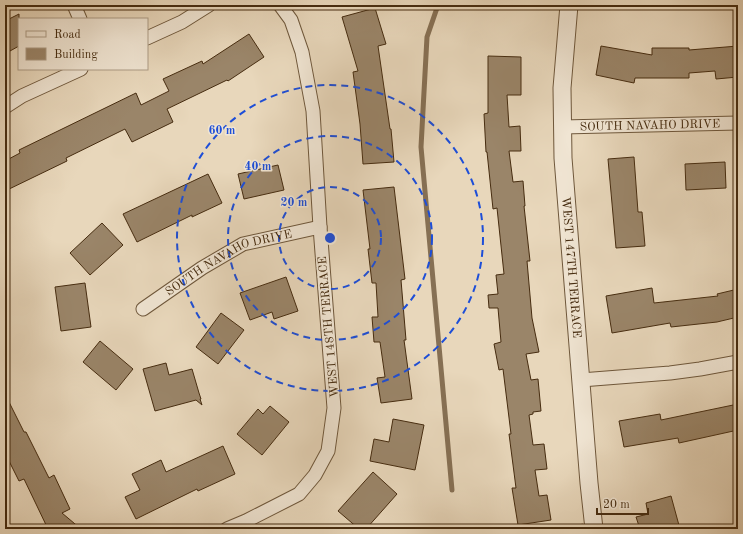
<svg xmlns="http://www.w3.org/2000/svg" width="743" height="534" viewBox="0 0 743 534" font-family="'Old Standard TT',serif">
<rect width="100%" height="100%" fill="#e8d7bb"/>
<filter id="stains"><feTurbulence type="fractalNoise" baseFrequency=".005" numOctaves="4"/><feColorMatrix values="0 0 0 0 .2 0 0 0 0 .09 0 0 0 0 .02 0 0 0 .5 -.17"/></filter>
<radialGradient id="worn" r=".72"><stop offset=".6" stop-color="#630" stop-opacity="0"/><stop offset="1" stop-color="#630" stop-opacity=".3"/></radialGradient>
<path fill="#ccba9e" stroke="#897357" d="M583,524l1,5h-37l31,-4z"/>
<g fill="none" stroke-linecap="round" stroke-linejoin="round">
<path stroke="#867054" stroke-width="5" d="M438,5l-11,32 -6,110 31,343"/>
</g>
<path fill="#9a8569" stroke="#462c10" d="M375,8l11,36 -8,2 12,83h1l3,33 -31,2 -3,-40 -7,-52 5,-1 -16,-54z
M19,14v32l-9,5 -5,-10v-20z
M249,34l15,23 -36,24 -1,-1 -60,29 6,13 -41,20 -7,-13 -59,29 1,3 -62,30v-30l15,-8 -1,-3 117,-57 5,12 28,-14 -6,-12 39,-18 1,3z
M601,46l51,9v-7h37v2l49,-4v31l-22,2 -1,-8 -26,2v5h-54l-1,5 -38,-8z
M488,56l33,1v38h-14l2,32 11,-1 1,25h-12l4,31 10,-1 2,25h-1l6,55h-3l5,57 7,34 -13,2 5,26 7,-1 3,32 -8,1v2l-4,1 4,30 11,-1 3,25 -12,1 4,26 8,-1 4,25 -33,5 -6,-37h4l-7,-54h2l-8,-65 -4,1 -5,-26 7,-2 -3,-34h-9l-1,-13 10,-1 -2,-19 8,-1 -7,-66 -4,1 -6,-57h-1l-2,-38 4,-1z
M634,157l4,55h4l3,34 -29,2 -8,-89z
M725,162l1,26 -40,2 -1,-26z
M278,165l6,25 -40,9 -6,-25z
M208,174l14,29 -30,14v-2l-55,27 -14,-28z
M394,187l11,92 -4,1 5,60h-2l8,59 -31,4 -4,-25 8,-1 -5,-35h-6l-2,-25h6l-2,-34h-4l-4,-34h2l-7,-59z
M102,223l21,22 -33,30 -20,-22z
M286,277l12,34 -24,8 -2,-7 -22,8 -10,-27z
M85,283l6,44 -30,4 -6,-44z
M652,288l2,15 64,-7 -1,-2 21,-5v28l-21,5 -46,5 -1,-4 -58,10 -6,-37z
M221,313l23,17 -26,34 -22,-17z
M100,341l33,28 -17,21 -33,-28z
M166,363l3,12 23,-6 7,24 2,6h-1l2,6 -6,-5 -41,11 -12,-42z
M5,394l19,38h2l23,46 5,-3 16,34 -8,4 19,16h-33l-24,-50 -5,2 -14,-28z
M738,404v26l-59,13 -1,-5 -54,9 -5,-26 41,-7 1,6z
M270,406l19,16 -27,33 -25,-21 21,-25 5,5z
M393,419l31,6 -9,45 -45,-9 4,-22 15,3z
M223,446l12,28 -37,17 -1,-2 -61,30 -11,-22 15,-7 -8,-16 29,-14 5,12z
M373,472l24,22 -31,35h-7l-21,-18z
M671,496l9,33h-40l-4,-12 12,-3 -2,-11z"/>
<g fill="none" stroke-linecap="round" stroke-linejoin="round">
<defs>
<g id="minor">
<path d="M74,5l6,14"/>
<path d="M147,38l35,-16 27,-17"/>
<path d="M5,107l17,-11 59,-27"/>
<path id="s1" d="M562,127l176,-4"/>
<path id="s2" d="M143,309l59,-41 41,-24 77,-17"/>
<path d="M581,380l89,-7 30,-4 38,-7"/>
<path d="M227,529l19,-8 53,-27 16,-19 13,-24 6,-43 -14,-181 -7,-116 -11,-59 -11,-32 -11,-15"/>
</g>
<g id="tertiary">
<path id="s3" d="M569,5l-7,83 1,70 26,325 5,46"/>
</g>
</defs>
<use href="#minor" stroke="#6e573b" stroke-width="15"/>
<use href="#tertiary" stroke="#6e573b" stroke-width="19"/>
<use href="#minor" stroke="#f0e5d3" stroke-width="13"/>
<use href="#tertiary" stroke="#f0e5d3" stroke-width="17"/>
</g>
<g fill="none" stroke="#1d4ed8" stroke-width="2" stroke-dasharray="7 5">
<circle cx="330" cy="238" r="51"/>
<circle cx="330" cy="238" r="102"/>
<circle cx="330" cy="238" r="153"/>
</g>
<g text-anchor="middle" stroke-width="3" stroke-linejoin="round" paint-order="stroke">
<g font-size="12" fill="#462c10" stroke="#f0e5d3">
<text dy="4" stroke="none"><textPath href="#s1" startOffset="88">SOUTH NAVAHO DRIVE</textPath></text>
<text dy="4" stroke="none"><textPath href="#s2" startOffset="99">SOUTH NAVAHO DRIVE</textPath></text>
<text dy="4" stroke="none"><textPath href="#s3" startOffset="263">WEST 147TH TERRACE</textPath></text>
<text transform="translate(328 327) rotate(-95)" y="4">WEST 148TH TERRACE</text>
</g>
</g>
<circle cx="330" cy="238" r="6" fill="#1d4ed8" stroke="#f0e5d3" stroke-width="2"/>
<g font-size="12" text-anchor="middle" font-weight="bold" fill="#1d4ed8" stroke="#f0e5d3" stroke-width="3" stroke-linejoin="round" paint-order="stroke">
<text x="222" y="134">60 m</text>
<text x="258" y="170">40 m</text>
<text x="294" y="206">20 m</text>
</g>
<rect width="743" height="534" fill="none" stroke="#e8d7bb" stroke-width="20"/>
<rect x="6" y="6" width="731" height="522" fill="none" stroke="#462c10" stroke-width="2"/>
<rect x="10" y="10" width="723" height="514" fill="none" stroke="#462c10"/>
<rect x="18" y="18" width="130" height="52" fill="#f0e5d3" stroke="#ac9b85"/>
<rect x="26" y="31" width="20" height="6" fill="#f0e5d3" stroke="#ac9b85"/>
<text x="54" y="38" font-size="12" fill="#462c10">Road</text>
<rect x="26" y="48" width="20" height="12" fill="#9a8569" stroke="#ac9b85"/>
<text x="54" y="58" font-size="12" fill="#462c10">Building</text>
<path d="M597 508v6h51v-6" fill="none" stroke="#462c10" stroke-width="2"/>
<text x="603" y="508" font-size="12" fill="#462c10" stroke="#f0e5d3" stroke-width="3" paint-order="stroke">20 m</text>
<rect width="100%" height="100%" filter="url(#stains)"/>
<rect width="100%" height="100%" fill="url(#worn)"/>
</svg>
